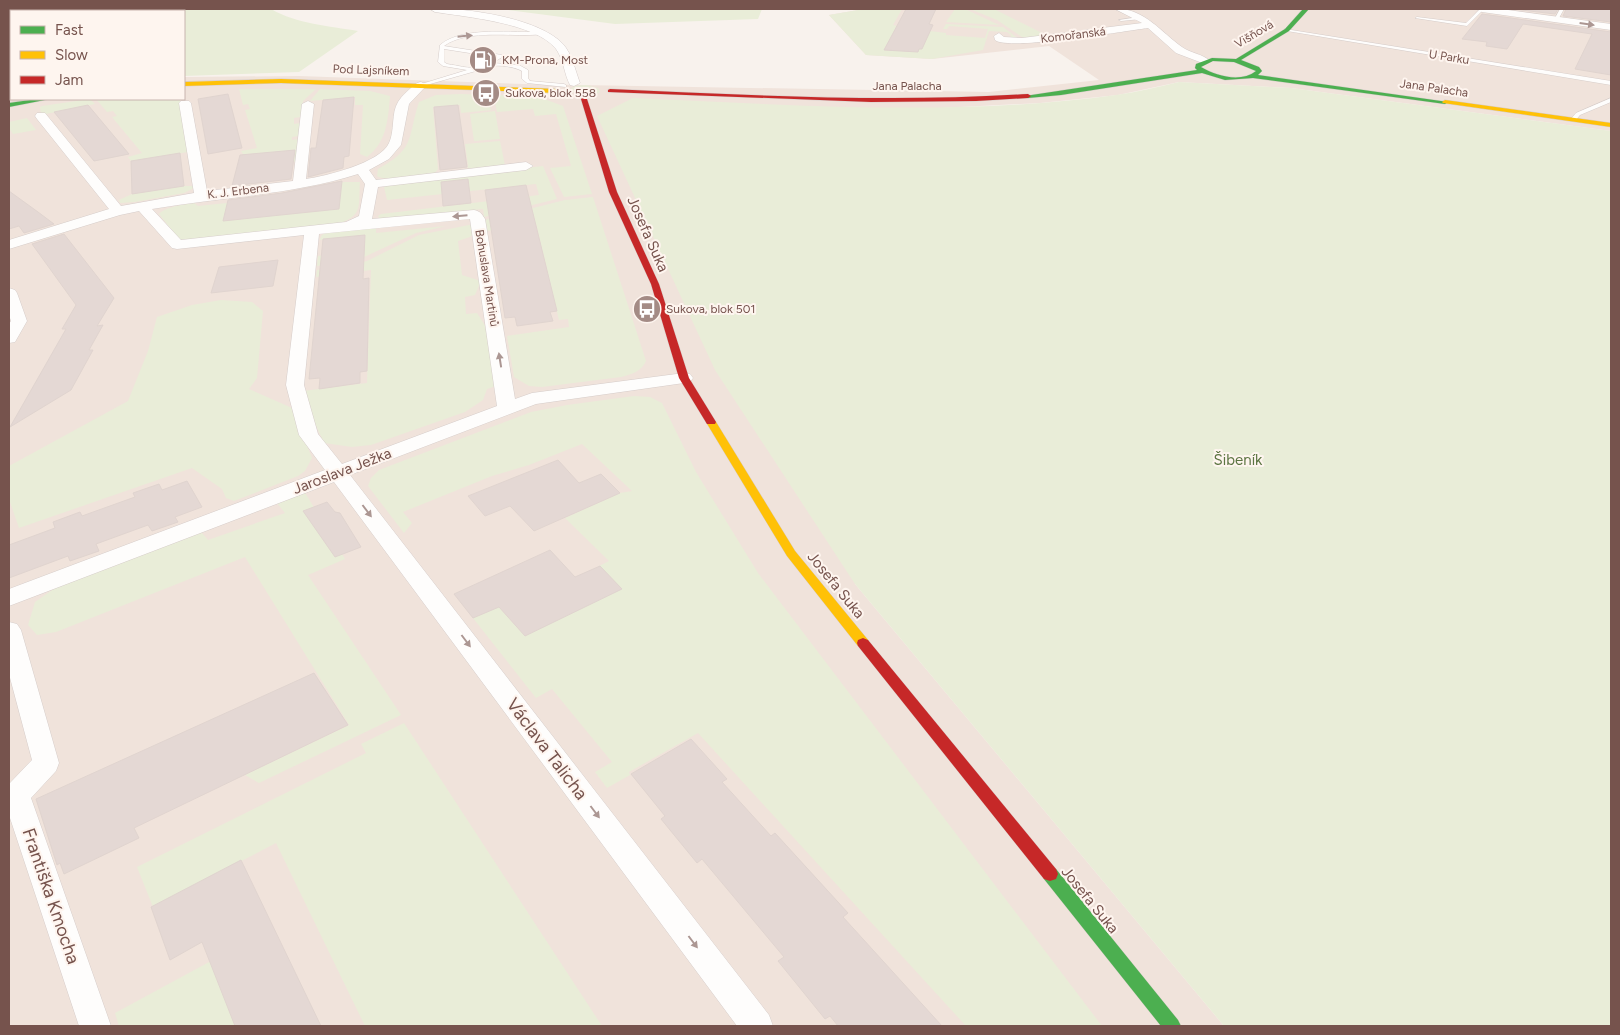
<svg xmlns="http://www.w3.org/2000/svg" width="1620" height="1035" viewBox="0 0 1620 1035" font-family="Figtree,sans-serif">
<rect width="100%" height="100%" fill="#f8f2ed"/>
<path fill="#f0e3db" d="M864,9h747v122l-320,-43 -112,-6 -61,13 -78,8 -98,5h-59l-28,476 369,442h-1215v-930l2,-1v4h173v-22l115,-1 225,8 465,8 110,-12 -50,-34 -117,13 -66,-4 -37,-40z"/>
<path fill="#e9edd8" d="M9,9h262c26,15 58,17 87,22l-59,41 -115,4v-65h-173v33h-2z
M501,9h261l-4,10 -143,5z
M864,9h38l-9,16 4,1 -13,24 33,2 13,-21 16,2v2l39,3 3,-9 -39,-3 -2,3h-4l3,-5 57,3 17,13 -10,-2 1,-3 -4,-3 -18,-1 -6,19 -51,9 -66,-4 -37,-40z
M955,9h10l34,16 -53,-3z
M970,9h24l54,27 -23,3 -28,-19z
M1179,82l112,6 320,43v895h-387l-369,-442 -140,-214 -118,-254 36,-18c161,7 323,19 483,-3 21,-3 42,-8 63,-13z
M586,85l12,3 2,4c-9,6 -22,4 -31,-2l6,-4z
M239,89h77l-13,12 -2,16 -7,1v6l6,-1 -1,13 -7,1v3l7,-1 -3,22 -9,4 1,-14 -48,4 3,-1 -2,-3 16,-3 -12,-38 5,-1 -2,-5 -5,1z
M320,89l50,2 20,5c-2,23 -3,46 -23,61l-7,-3 3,-49h-8v-8l-45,4z
M461,94l26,1 4,15 -30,3 -1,-8 -27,2 5,62 -3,4c-11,4 -49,9 -58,3l1,-7c38,-21 29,-30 41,-67l17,-7z
M497,95l42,2 24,9 29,88 -28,3 -14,-29 21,-2 -15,-52 -21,2 -2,-7 -36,3 -3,-15z
M90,99l5,5 -54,11 -1,-8 2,-1z
M96,99h84l8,53 -57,9 -3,-4 14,-4 -30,-36 5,-1 -4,-5 -6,1z
M495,111l5,28 -26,2 -4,-27z
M27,118l9,12 -23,4 -4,-6v-6z
M500,141l5,24 -26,4 -11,-1 -1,-2h1l-3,-22z
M543,166l14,33 -73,18 -1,-8 -95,10h-8l-2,-3 3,-2 158,-19 -3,-11 -149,16 -3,-13 3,-3z
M345,182h15c-2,24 4,32 -21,42l-158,18 -22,-28c6,-7 26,-10 35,-11l4,3 125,-13 8,-9z
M184,186h10v2l-10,5 -49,9 -15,1 -1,-3 13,-6z
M593,197l53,164c-5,11 -14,13 -25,16l-79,10 -13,-1 -15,-9 -7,-41 62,-9 -1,-8 -9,1 -23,-96 -49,7 -2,-11 80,-20z
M474,224l1,8 -5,5 -12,4 4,34 19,6 -6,14 -10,2 1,17 11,-1 11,17 8,56 -9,3 -4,11 -18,12 -94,33 -19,2 -28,-4 -15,-32 -6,-20 64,-8 4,-113 -55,7 1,-7 31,-4 19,-5 52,-26z
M446,226l-30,7 -52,24 -15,5 -32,4 1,-10 46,-6 1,-15 -45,5 1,-4 4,-3 51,-6v6z
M221,300l31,2 11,9 -6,67 -8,11 43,19 20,50 -7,13 -7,5 -64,25 -8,-3 -4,-9 -30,-21 -173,60 -10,-29v-33l119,-65 20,-50 9,-34 35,-12z
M634,396l16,1 12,6 34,69 62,101 344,453h-136l-268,-293 -69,39 1,3 -23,13 -12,-16 17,-10 -60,-73 -16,9 -63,-80 26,-11 26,29 96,-47 -22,-23 10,-5 -44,-43 55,-25 12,-2 -50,-47 -53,21 -37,11 -89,36 9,11 -8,10 -36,-47 3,-8 8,-8 152,-58 36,-7z
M304,491l41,68 -37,16 93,140 -142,68 -14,-8 104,-50 -104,-168 -189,75 -19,3 -9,-10 7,-23 36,-25 80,-30 51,-14 6,7 77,-27 -9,-11z
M404,723l198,303h-237l-89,-183 -123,64 -16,-40 229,-114 -5,-9z
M211,961l27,65h-119l-4,-13z"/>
<path fill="#e4d8d4" stroke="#e0d4cf" d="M906,9h30l-7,15 4,1 -11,24h-3l-1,3 -34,-2z
M1513,9h45l-3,5z
M1566,9h45v13l-48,-6z
M1482,14l129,18v43l-36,-6 17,-35 -69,-10 -16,25 -21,-3 1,-4 -25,-3z
M228,94l14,54 -34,6 -10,-55z
M354,97l-5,59 -5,1 -1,11 -35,9 3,-29h5l7,-48z
M88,105l41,49 -35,7 -40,-49z
M458,105l9,62 -27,3 -6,-63z
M295,150l-4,29 -59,7 8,-31z
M180,153l4,33 -52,8 -1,-33z
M468,179l3,24 -28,3 -2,-24z
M342,181l-3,28 -116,12 5,-21 54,-7z
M526,185l31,126 -7,1 3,9 -36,5 -2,-9 -10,1 -20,-128z
M9,191l29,21 16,12 -30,9 -5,-7 -10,3z
M64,234l50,64 -17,28 6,-1 -14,25h4l-22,40 -61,37 56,-98h-4l14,-24 -44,-61z
M365,235l-2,44 6,-1 -2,93 -7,1v11l-41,6 1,-11 -11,1 14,-140z
M278,260l-5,26 -62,7 8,-26z
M558,460l21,23 22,-9 19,19 -86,38 -24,-25 -25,10 -17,-20z
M187,481l15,26 -27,10 3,5 -26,9 -4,-6 -52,19 3,7 -29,10 -2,-5 -59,22v-33l46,-17 -2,-6 27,-10 2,4 53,-19 -2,-4 26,-9 3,6z
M327,502l8,10 5,1 21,34 -26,10 -32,-46z
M550,550l25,27 25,-11 22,23 -97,47 -26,-29 -26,11 -19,-24z
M314,673l34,52 -214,103 5,10 -75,36 -4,-11 -3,2 -21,-66z
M691,739l36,40 -5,3 49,54 4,-3 73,80 -5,4 99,109h-104l-8,-10 -5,3 -47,-58 6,-4 -82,-98 -5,4 -36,-44 4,-3 -34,-42z
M241,860l80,166h-86l-33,-84 -32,18 -19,-53z"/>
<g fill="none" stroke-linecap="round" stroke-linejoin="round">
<defs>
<path id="lane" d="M1480,9h4l-17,17 -52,-8 2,-1 49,6z
M1560,9h4l-6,11h-4z
M1139,17l2,2 -20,2 -2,-1z
M1285,29l326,52v4l-324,-54z
M542,32l2,2c-29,4 -76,-6 -100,12l58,9v2l-9,6 26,2 9,5v8l2,3 34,3 2,1v2l-39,-4 -5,-4v-8c-9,-5 -30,-8 -39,-2l-60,17 -5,-1 49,-15 -24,-4 -5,-4 2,-17c22,-19 74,-12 102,-13zM444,49l51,8c-23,15 -22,11 -48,7l-3,-2z
M1611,98v4l-31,13 -5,6 -5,-1 6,-7z"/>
<path id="street" d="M430,9c34,-2 109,9 133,35 9,10 12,26 17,39l-6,3 -4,-1c-6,-11 -6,-25 -14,-36 -20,-26 -90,-32 -121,-37z
M1115,9c28,-2 46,23 67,38 8,6 21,7 28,14l-5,3 -29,-11 -28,-25c-23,3 -141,23 -153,12l-1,-4 5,-3 5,4 18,1 120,-15z
M1477,9h24l110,15v6l-129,-18z
M421,82l6,3 -18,19 -8,41 -12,14 -20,11 7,10 150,-18 7,4 -7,4 -148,17 -6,32 102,-9c6,1 8,4 11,9l30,180 17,-6 152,-20 6,1 3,4 -3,4 -6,1 -148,21 -186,71 419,540 4,11h-36l-403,-544 -325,124v-17l316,-119 -26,-35 -13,-50 18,-150 -127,14 -5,-1 -33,-37 -19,4 -111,34v-9l100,-31 -72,-90 -2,-3 2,-3h8l76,93 73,-13 -15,-90 2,-2h8l2,2 16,88 86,-10 9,-77 6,-3 6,3 -8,75c20,-3 74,-16 83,-36 6,-12 2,-30 9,-41 4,-7 13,-14 19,-19zM358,174l7,10 -6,32 -13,6 -165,18 -29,-31c69,-12 140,-14 206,-35zM470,219l27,187 -155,58 -24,-30 -14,-49 15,-151z
M9,288l6,2 2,3 10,28 -12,21 -6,1v-19l2,-3 -2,-6z
M9,622l8,2 4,6 38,133 -3,8 -25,27 80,228h-32l-70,-211v-31l23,-24 -23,-86z"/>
<path id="fast" d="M1303,9h6l-20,22 -48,29 18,7 3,4 -4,4 190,27 -3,2 -192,-26 -28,2 -23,-7 -141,22 -33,3 -3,-2 172,-26 -2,-2 1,-4 16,-6 24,1 49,-30zM1213,61l21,1 22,9c-15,12 -40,5 -55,-4z
M37,99h13l-41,8v-4z
M1050,867l6,2 122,151 3,6h-20l-117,-147 -2,-5 2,-5z"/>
<path id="slow" d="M281,79l276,10 3,2 -3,2 -276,-10 -97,3v-4z
M1445,100l166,23v4l-168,-24 -1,-1z
M711,419l5,3 79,129 73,89 1,3 -1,3h-10l-71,-90 -81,-134z"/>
<path id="jam" d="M610,89c140,6 278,14 418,5l3,2 -3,2 -52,3 -105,1 -263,-10v-2z
M584,97l3,2 30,93 42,92 30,94 27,44 -1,2h-8l-28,-46 -28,-94 -42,-92 -28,-93z
M863,638l5,2 188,229 2,5 -2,5 -6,2 -6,-2 -186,-233 -1,-3 1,-3z"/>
</defs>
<use href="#lane" stroke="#d6cdca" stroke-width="1"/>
<use href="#street" stroke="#d6cdca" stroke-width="1"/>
<use href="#fast" stroke="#d8cecb" stroke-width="1"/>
<use href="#slow" stroke="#d8cecb" stroke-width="1"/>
<use href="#jam" stroke="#d8cecb" stroke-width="1"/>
<use href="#lane" fill="#fefdfc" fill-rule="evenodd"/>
<use href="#street" fill="#fefdfc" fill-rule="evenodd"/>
<use href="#fast" fill="#4caf50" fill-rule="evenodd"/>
<use href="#slow" fill="#ffc107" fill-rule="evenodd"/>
<use href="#jam" fill="#c62828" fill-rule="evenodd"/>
</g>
<defs><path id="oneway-solid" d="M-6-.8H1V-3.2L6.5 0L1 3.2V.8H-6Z" transform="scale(1.25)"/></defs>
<g fill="#ac9793">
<use href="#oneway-solid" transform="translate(1587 24) rotate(8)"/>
<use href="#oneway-solid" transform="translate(465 36) rotate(-6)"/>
<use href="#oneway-solid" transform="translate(460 216) rotate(175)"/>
<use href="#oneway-solid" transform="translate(500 360) rotate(-99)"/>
<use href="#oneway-solid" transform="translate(367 511) rotate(53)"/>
<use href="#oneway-solid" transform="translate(466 641) rotate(53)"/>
<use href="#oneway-solid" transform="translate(595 812) rotate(53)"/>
<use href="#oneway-solid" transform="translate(693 942) rotate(53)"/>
</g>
<defs>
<symbol id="fuel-disc" viewBox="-11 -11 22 22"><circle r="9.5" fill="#a48b85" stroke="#fef5ef"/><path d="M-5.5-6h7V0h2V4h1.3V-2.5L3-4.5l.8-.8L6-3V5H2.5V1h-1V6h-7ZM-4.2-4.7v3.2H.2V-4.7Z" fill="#fff"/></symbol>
<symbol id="bus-disc" viewBox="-11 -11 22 22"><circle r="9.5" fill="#a48b85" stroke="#fef5ef"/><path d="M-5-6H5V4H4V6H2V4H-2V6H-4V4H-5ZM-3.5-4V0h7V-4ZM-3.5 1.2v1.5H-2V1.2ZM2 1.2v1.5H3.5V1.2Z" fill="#fff"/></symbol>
</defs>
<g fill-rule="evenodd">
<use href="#fuel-disc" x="467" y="44" width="32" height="32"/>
<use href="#bus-disc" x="470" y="77" width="32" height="32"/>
<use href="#bus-disc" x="631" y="293" width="32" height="32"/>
</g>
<g text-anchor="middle" stroke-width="4" stroke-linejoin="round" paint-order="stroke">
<g font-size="12" fill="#76534d" stroke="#fef5ef">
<text transform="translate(1254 34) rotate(-31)" y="4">Višňová</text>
<text transform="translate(1073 35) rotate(-7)" y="4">Komořanská</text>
<text transform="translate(1449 57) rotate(9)" y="4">U Parku</text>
<text transform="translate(371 70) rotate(2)" y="4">Pod Lajsníkem</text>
<text x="907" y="90">Jana Palacha</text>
<text transform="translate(1434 88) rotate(8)" y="4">Jana Palacha</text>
<text transform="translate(238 191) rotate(-7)" y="4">K. J. Erbena</text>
<text transform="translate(487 278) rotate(81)" y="4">Bohuslava Martinů</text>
</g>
<g font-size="12" fill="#76534d" stroke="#fef5ef" text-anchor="start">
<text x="502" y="64">KM-Prona, Most</text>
<text x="505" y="97">Sukova, blok 558</text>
<text x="666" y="313">Sukova, blok 501</text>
</g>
<g font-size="15" fill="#76534d" stroke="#fef5ef">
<text transform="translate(648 234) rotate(66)" y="5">Josefa Suka</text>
<text transform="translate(342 471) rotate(-21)" y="5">Jaroslava Ježka</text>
<text transform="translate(836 585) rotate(51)" y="5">Josefa Suka</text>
<text transform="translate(1090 900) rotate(51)" y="5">Josefa Suka</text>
</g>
<g font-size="15" fill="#5c7542" stroke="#fef5ef">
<text x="1238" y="465">Šibeník</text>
</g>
<g font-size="18" fill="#76534d" stroke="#fef5ef">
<text transform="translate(547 749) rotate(53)" y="6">Václava Talicha</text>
<text transform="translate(51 896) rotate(71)" y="6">Františka Kmocha</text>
</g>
</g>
<rect width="1620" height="1035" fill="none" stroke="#76534d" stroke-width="20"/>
<rect x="10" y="10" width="175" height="90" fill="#fef5ef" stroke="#c8b4ae"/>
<rect x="20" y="26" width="25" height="8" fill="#4caf50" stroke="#c8b4ae"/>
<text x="55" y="35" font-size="15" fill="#76534d">Fast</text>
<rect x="20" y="51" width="25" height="8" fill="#ffc107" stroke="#c8b4ae"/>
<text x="55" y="60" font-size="15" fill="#76534d">Slow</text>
<rect x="20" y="76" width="25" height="8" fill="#c62828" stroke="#c8b4ae"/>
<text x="55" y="85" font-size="15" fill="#76534d">Jam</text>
</svg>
